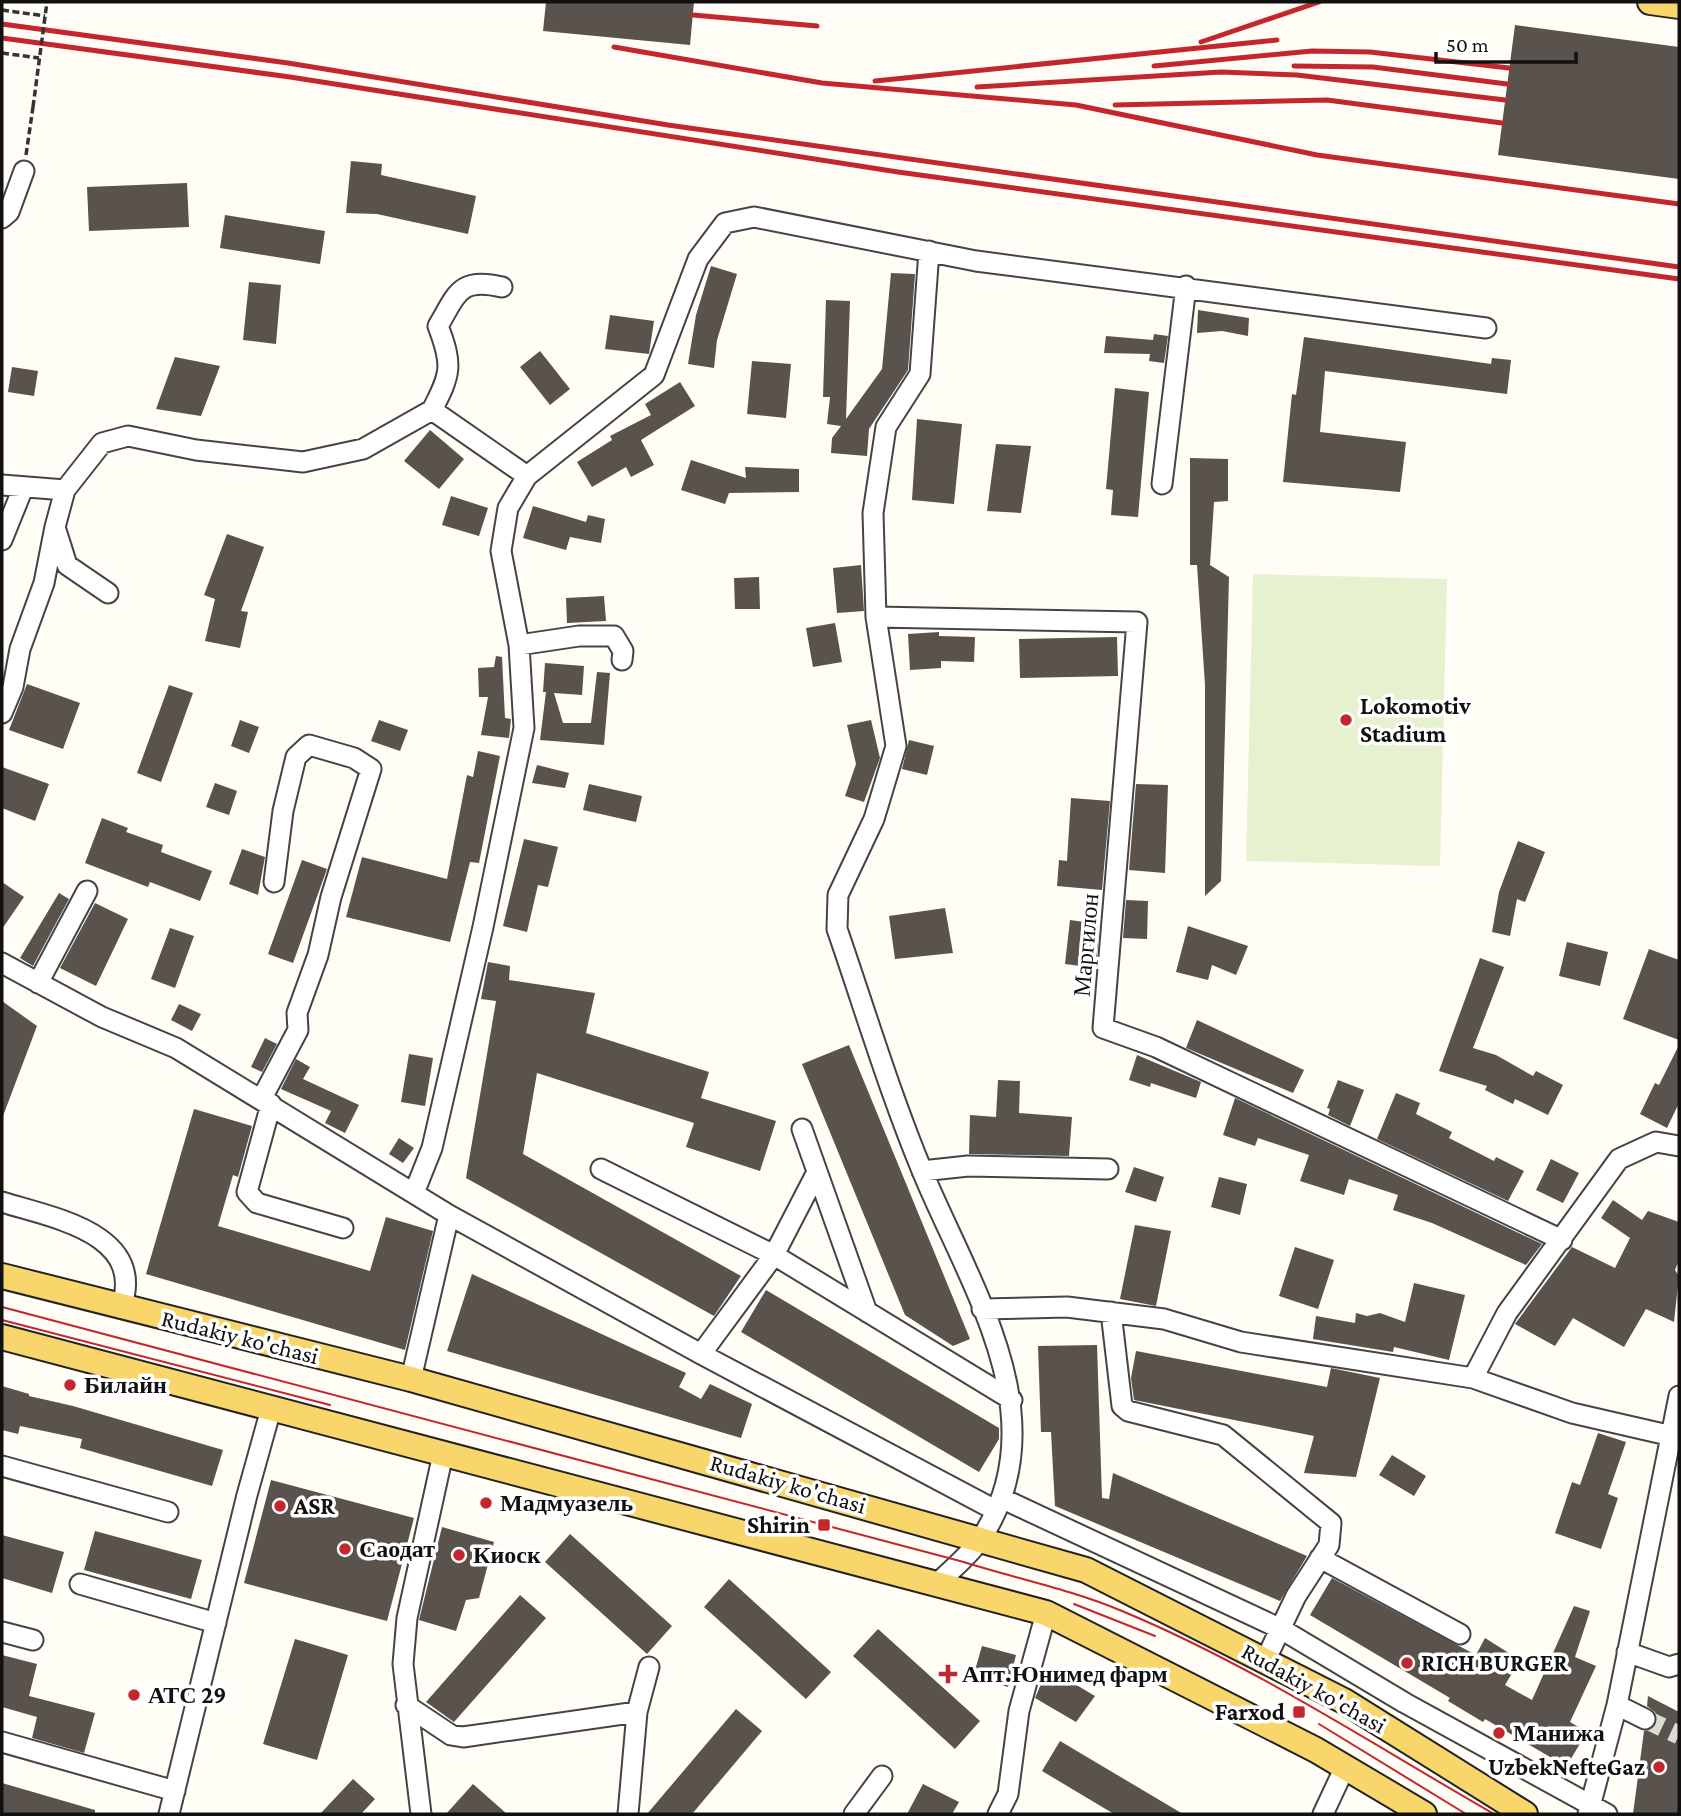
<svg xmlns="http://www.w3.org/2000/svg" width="1681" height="1816" viewBox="0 0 1681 1816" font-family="'Crimson Pro',serif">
<rect width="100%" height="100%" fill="#fffdf5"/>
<path fill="#e6f2cf" d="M1253,574l194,5 -7,287 -194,-5z"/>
<path fill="#5a524d" d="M546,2h148l-4,43 -147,-14z
M1515,25l164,22v132l-181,-24z
M351,161l31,3 -1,11 95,21 -8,38 -91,-20 -31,-1z
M187,183l2,44 -100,4 -2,-44z
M225,215l100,16 -5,33 -100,-16z
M711,266l26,8 -20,66 -3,28 -26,-4 8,-49z
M891,273l24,1 -7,96 -39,59 -2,27 -36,-3 1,-15 9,-12 -14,-2 3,-27h-7l3,-97 24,1 -4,118 36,-50z
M249,282l32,3 -5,59 -33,-4z
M1198,310l51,8 -1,18 -26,-5 -25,2z
M610,315l44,6 -5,33 -44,-5z
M1154,334l14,2 -4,27 -15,-2 1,-7 -46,-1 2,-17 47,4z
M1304,337l187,27 1,-6 19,2 -4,34 -182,-23 -5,61 86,10 -6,50 -117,-10 9,-88 4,1z
M540,351l30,38 -20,16 -30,-38z
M175,357l45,9 -19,50 -45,-7z
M752,361l39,3 -5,54 -39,-4z
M12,367l26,4 -4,25 -26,-4z
M680,382l15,24 -54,34 13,25 -23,12 -5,-10 -34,20 -15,-25 35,-22 -2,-4 41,-21 -6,-11z
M1115,388l34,4 -11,125 -27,-2 2,-25 -7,-1z
M917,419l45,5 -8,80 -42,-4z
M430,430l34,29 -25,30 -35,-28z
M996,444l35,2 -10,67 -34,-2z
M1190,458l38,1v42l-14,1 -4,63 19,12 -8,304 -16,15v-211l-8,-120h-7z
M691,460l55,18 -1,-11 54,2v23l-70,1 -4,11 -44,-14z
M451,496l37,12 -9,28 -37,-11z
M533,506l53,16 2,-7 17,4 -4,24 -31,-6 -4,13 -43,-12z
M227,534l37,13 -23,64 7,1 -8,36 -35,-7 10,-42 -11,-4z
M861,565l3,46 -27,2 -4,-45z
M759,577l1,32h-25l-1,-31z
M604,596l2,25 -39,2 -1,-25z
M835,623l7,39 -29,5 -7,-39z
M939,632v4l36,1 -1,25 -33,-1v7l-31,2 -2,-36z
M1117,637l1,39 -98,2 -1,-39z
M496,656l6,1 3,61 6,1 -2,19 -28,-3 7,-38h-9l-1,-29 16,-1z
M545,663l39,3 -2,29 -28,-2 9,30h28l6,-51 13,1 -6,72 -64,-5 6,-48h-3z
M27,684l53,19 -17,46 -54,-19z
M169,685l24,8 -32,89 -24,-9z
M240,720l19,7 -10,26 -18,-7z
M379,720l29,10 -8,21 -29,-10z
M871,720l9,38 -16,44 -19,-6 11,-32 -9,-39z
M909,740l25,6 -7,29 -25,-6z
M478,751l22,5 -21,107 -9,-1 -20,80 -104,-25 16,-60 85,22 20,-104 6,2z
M537,765l32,8 -4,15 -33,-5z
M2,767l47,17 -14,37 -33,-13z
M215,783l22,8 -8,24 -23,-8z
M589,784l53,12 -6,26 -53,-12z
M1136,784l32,1 -3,88 -36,-3z
M1071,798l39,3 -8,89 -45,-4 2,-26 8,1z
M102,818l26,10 -2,4 37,13 -2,7 51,19 -12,30 -50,-19 -2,5 -63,-24z
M524,839l34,8 -10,40 -10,-2 -11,47 -24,-6z
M1518,841l27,11 -20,50 -8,-3 -7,37 -18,-4 7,-40z
M242,849l23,8 -7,38 -29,-11z
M302,860l25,9 -34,94 -25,-9z
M2,882l22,15 -22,32z
M59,893l10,6 -36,67 -13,-8z
M1126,900l22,1 -1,38 -24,-1z
M95,903l33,16 -32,67 -36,-18z
M945,908l8,45 -58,6 -6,-43z
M1070,920l29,4 -3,44 -31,-4z
M1188,926l60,20 -12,29 -24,-10 -4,15 -32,-8z
M170,928l24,8 -19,52 -24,-9z
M1567,942l41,10 -8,34 -41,-10z
M1649,949l30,11v80l-56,-21z
M1480,958l24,9 -31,81 23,7 37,21 3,-5 27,14 -15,30 -33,-16 -2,5 -28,-14 2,-4 -48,-15z
M488,962l22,4 -1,14 86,13 -9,40 123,39 -8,26 75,23 -16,50 -74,-24 8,-24 -157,-50 -14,81 218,122 -27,40 -248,-138 30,-177 -15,-2z
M2,1001l35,25 -34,90h-1z
M179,1004l22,10 -9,17 -21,-11z
M1197,1020l107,50 -11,23 -107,-45z
M265,1038l12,6 -15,28 -11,-5z
M849,1045l121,294 -17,7 -48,-31 -103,-251z
M1679,1045v58l-12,25 -27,-14 15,-31 4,2z
M409,1054l24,4 -8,48 -24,-4z
M1137,1055l64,27 -5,16 -45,-15 -1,4 -21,-7z
M296,1059l14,8 -7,12 56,26 -14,28 -20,-10 6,-12 -50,-22z
M998,1080l22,1 -1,32 53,4 -3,39 -100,-2 1,-39 26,2z
M1338,1080l26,10 -14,36 -22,-11 2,-6 -3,-1z
M1396,1093l24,10 -4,11 36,18 -3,6 45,23 2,-4 28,14 -16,30 -131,-62z
M1235,1098l307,146 -16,21 -94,-42 -39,-13 5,-15 -49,-16 -5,16 -44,-14 9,-26 -51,-17 -3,8 -32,-11z
M194,1109l58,17 -14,51 -5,-2 -15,51 152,45 16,-54 47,14 -28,119 -259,-76z
M399,1138l15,10 -11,15 -14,-9z
M1551,1159l28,14 -16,30 -27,-13z
M1134,1167l30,10 -8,25 -31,-10z
M1219,1177l28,7 -7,31 -29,-8z
M1613,1200l29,20 6,-9 31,11v38l-4,10 4,6 -5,46 -28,-13 -22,38 -51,-29 -18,28 -40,-22 57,-77 43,21 15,-30 -29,-20z
M1135,1225l36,6 -15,75 -36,-7z
M1295,1247l39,13 -16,49 -39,-13z
M472,1274l214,99 -7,14 22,12 9,-15 42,20 -11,34 -294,-87z
M1414,1283l51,12 -16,65 -55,-13 -1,5 -80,-13 3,-23 39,7 1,-10 11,3 13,-3 25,9z
M766,1290l233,138v11l-20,33 -238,-140z
M1097,1345l5,153 7,1 4,-26 194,83 -27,45 -225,-95 -4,-74h-10l-3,-86z
M1136,1351l191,36 4,-19 49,10 -24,99 -52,-4 10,-37 -180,-36 -3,-22z
M2,1386l27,8v2l44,10 150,44 -11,36 -132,-38 2,-9 -62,-13 -2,8 -16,-4z
M1598,1433l28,9 -18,52 10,4 -17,51 -46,-16 17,-51 8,3z
M1392,1455l34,21 -12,20 -35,-21z
M271,1480l143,38 -27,103 -143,-38z
M442,1527l52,15 -15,56 -13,2 -10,31 -37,-11z
M95,1531l107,29 -11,39 -107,-29z
M570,1534l102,92 -25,28 -102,-92z
M2,1535l62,17 -12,41 -50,-15z
M1332,1578l144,77 9,-17 35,22 -15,25 27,15 42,-94 16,5 -15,46 21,9 -26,56 17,10 -18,30 -7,2 -77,-45 -2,3 -35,-21 2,-3 -140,-83z
M729,1579l102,93 -25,27 -102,-92z
M520,1595l26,23 -92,104 -28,-20z
M878,1629l102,92 -25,28 -102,-93z
M295,1639l53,16 -31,105 -54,-16z
M982,1646l34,9 -8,32 -35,-10z
M2,1655l35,9 -8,32 66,17 -11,40 -52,-15 5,-21 -35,-10z
M1048,1668l47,28 -19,26 -41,-24z
M1648,1696l31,16v102h-46l11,-83 8,-2 5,-10 -2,-7 -8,-6z
M736,1709l26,22 -70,83h-45z
M1060,1741l123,73h-69l-72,-43z
M353,1779l22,20 -14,15h-41z
M2,1783l93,27v4h-93z
M473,1784l34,30h-61z
M923,1784l36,18 -7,12h-45z"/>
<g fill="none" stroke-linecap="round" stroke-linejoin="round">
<path stroke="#dbdad3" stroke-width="19" stroke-dasharray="19 10" stroke-linecap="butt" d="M1645,1719l34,16"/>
<defs>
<path id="minor" d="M2,218l7,-6 15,-41
M929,251l-9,123 -34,53 -13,86 3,104 20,129 -22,73 -36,76 -1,34c28,81 53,165 86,244 47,113 136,245 59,364 -11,17 -30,32 -44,46
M432,410c19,-36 21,-45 6,-84 19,-32 21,-49 64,-39
M1162,484l24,-198
M2,485l63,5 37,-47 26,-7 68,14 107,12 60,-13 69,-39 95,66
M65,490l-10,37 12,38 41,28
M2,540l21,-52
M876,617l261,5 -34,406 53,19 406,193
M519,645l60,-9h35l9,15 -1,9
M2,713l11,-26 7,-38 24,-66 11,-56
M2,963l100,54 74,31 273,167 -38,164
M38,983l49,-92
M262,1098l36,-68 -1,-17 21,-58 13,-58 40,-128 -17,-11 -45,-13 -13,12 -13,54 -9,71
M271,1104l-24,88 10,11 86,25
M802,1129l65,183
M601,1169l173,86 238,145
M922,1171l46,-5 140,3
M414,1193l18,-45 51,-221 41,-199 -5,-83 -18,-94 7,-43 19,-32 127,-101 44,-116 27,-36 29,-6 222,44 510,67
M2,1202c51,16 145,31 119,106
M449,1215l252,139 294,156
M982,1309l85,-2 97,12 77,23 232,36 99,35 100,23
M1111,1312l11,94 6,5 95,24 108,88 -2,22 -33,51 -31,65
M701,1354l73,-99 43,-83
M1473,1378l34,-65 112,-154 37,-17 23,4
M2,1466l166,46
M1001,1498l280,131 124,74 202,111
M1320,1558l140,76
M80,1584l136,39
M2,1632l31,8
M1627,1652l42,15 10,-3
M406,1705l45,30 12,2 174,-25
M1617,1705l28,14
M2,1742l173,49
M169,1814l78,-319 24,-86
M421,1814l-18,-150 4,-46 36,-164
M628,1814l9,-102 12,-45
M854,1814l28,-38
M998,1814l10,-20 11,-83 27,-98
M1323,1814l22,-47
M1588,1814l29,-109 62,-309"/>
<path id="major" d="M1650,2l29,4
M2,1276l409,103 675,191 258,131 181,113
M2,1337l1044,276 270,137 108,64"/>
</defs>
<use href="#minor" stroke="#444" stroke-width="23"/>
<use href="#major" stroke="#222" stroke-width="28"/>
<path stroke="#333" stroke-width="3.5" stroke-dasharray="7 3.5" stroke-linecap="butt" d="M2,10l43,6
M2,53l37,5
M26,155l7,-48"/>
<use href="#minor" stroke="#fff" stroke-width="19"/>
<use href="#major" stroke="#f9d66b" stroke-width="24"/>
<path stroke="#c4262e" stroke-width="2" d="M2,1307l958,254c54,17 110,28 162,50 130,54 250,133 372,203
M2,1320l328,85
M1074,1604l81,32
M1319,1724l147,90"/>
<path stroke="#c4262e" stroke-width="5" d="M693,15l124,11
M2,24l286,39 380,62 1011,142
M2,38l288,39 608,95 781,107
M1201,42l118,-40
M614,47l208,36 254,22 241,50 362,49
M1154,66l158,-15 58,1 139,16
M1294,66l79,1 134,17
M875,81l402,-41
M977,87l244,-15 76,3 208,25
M1115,105l212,-5 175,23"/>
<path stroke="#333" stroke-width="3.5" stroke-dasharray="7 3.5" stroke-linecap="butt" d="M33,107l14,-105"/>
</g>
<g fill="#c4262e" stroke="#fff" stroke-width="2.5">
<circle cx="1346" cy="720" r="7"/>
<circle cx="70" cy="1385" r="7"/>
<circle cx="486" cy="1503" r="7"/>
<circle cx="280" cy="1506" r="7"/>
<rect x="817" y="1518" width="14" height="14" rx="3.5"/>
<circle cx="345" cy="1549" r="7"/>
<circle cx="459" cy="1555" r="7"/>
<circle cx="1407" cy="1663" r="7"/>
<path d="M944.5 1663.5h7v7h7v7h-7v7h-7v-7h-7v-7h7z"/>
<circle cx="134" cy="1695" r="7"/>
<rect x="1292" y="1705" width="14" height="14" rx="3.5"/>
<circle cx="1499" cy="1733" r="7"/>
<circle cx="1659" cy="1767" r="7"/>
</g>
<g text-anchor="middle" stroke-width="7" stroke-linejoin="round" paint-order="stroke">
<g font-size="24" font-weight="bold" fill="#111" stroke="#fff" text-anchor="start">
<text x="1360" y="714">Lokomotiv<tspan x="1360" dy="28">Stadium</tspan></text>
<text x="84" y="1393">Билайн</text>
<text x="500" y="1511">Мадмуазель</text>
<text x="294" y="1514">ASR</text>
<text x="810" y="1533" text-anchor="end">Shirin</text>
<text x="359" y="1557">Саодат</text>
<text x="473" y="1563">Киоск</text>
<text x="1421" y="1671">RICH BURGER</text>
<text x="962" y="1682">Апт.Юнимед фарм</text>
<text x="148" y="1703">АТС 29</text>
<text x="1285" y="1720" text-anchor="end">Farxod</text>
<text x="1513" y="1741">Манижа</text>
<text x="1645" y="1775" text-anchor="end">UzbekNefteGaz</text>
</g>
<g font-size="24" fill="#111" stroke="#fff">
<text transform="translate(1086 945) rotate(-85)" y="8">Маргилон</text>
<text transform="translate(240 1337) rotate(14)" y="8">Rudakiy ko'chasi</text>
<text transform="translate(788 1484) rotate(16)" y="8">Rudakiy ko'chasi</text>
<text transform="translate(1314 1688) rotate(29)" y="8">Rudakiy ko'chasi</text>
</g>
</g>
<rect width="1681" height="1816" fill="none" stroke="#111111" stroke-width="7"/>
<path d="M1436 52v10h140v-10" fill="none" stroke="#111111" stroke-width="3.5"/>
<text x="1446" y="52" font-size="21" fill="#111111" stroke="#ffffff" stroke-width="5" paint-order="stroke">50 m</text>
</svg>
